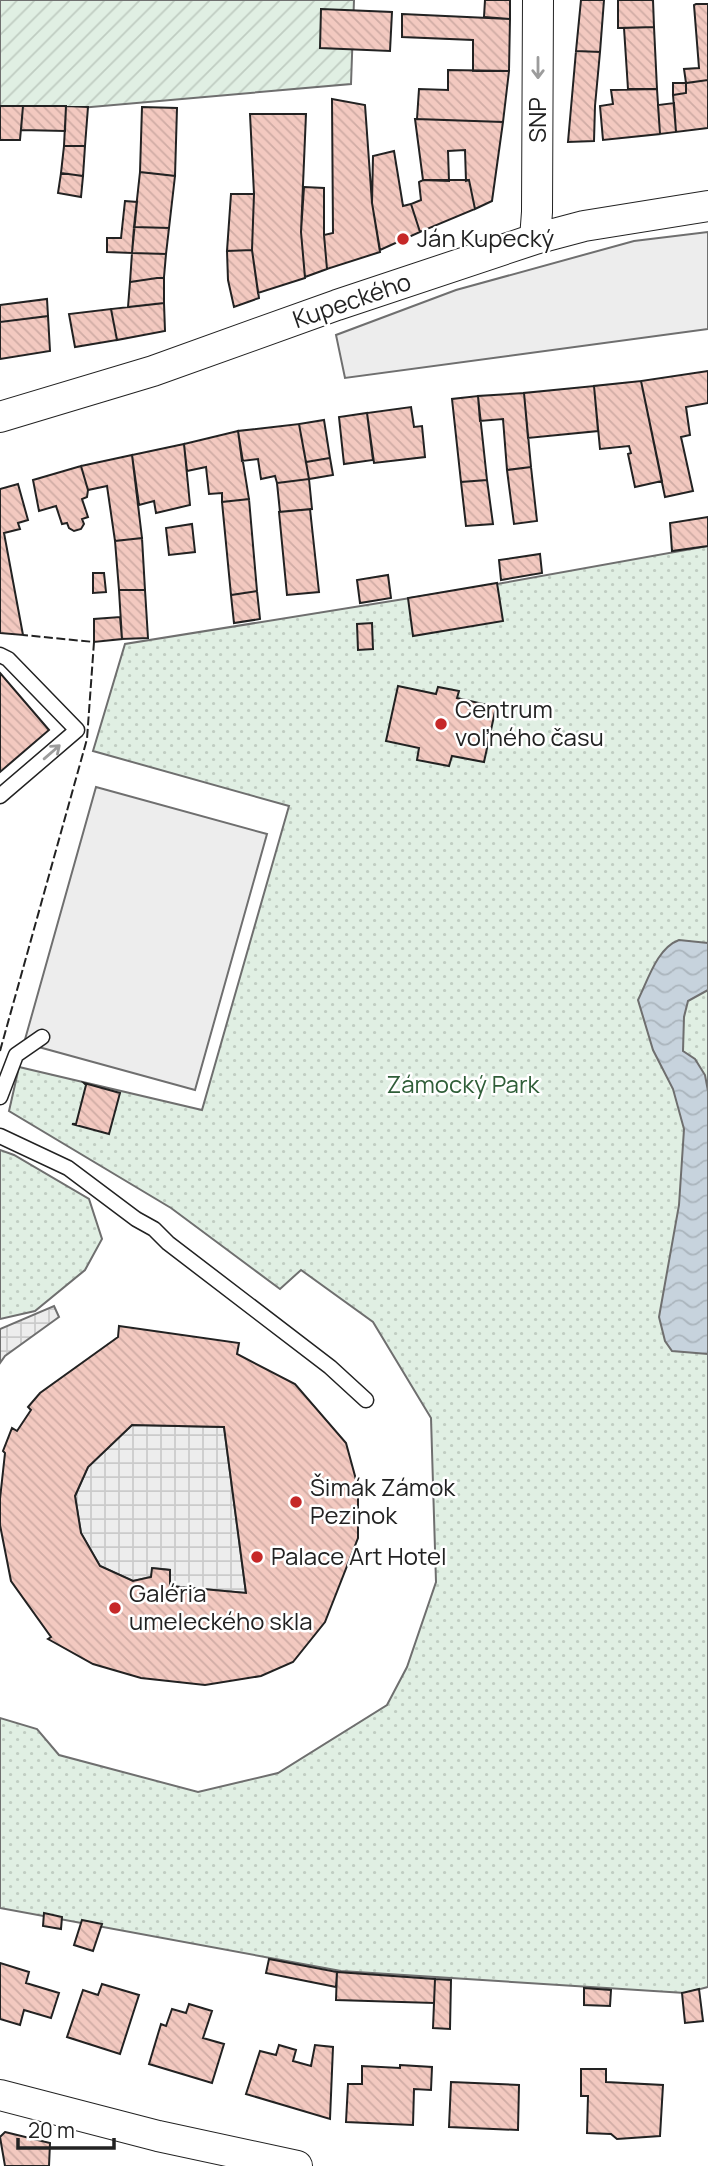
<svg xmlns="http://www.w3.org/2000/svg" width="708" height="2166" viewBox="0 0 708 2166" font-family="Manrope,sans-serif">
<defs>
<pattern id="grass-dots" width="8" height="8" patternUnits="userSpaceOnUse" patternTransform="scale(1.75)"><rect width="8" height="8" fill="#e0efe3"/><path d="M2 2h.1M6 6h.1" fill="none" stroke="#c0cdc2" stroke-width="1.8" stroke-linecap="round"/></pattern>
<pattern id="garden-furrows" width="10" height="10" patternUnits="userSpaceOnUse" patternTransform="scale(1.75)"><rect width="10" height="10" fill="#e0efe3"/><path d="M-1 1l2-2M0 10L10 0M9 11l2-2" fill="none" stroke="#c0cdc2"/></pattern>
<pattern id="plaza-grid" width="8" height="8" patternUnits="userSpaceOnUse" patternTransform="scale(1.75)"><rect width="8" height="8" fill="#ededed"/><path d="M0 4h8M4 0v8" fill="none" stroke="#cbcbcb"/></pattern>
<pattern id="water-waves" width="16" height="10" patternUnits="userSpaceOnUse" patternTransform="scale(1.75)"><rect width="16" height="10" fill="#c7d3dd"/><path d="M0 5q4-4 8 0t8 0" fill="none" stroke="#abb5bd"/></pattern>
<pattern id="building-back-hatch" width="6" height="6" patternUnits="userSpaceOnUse" patternTransform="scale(1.75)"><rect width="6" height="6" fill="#f3c9c0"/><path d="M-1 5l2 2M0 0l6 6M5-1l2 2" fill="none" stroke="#d0aca5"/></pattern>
</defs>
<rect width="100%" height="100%" fill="#fff"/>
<path fill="url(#grass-dots)" stroke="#6f6f6f" stroke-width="2" d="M708,546v1441l-23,6 -344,-22 -341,-63v-190l37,11 22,26 139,37 80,-19 109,-68 20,-38 29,-85 -5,-164 -58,-96 -72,-52 -21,19 -109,-81 -162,-97 10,-44 183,43 87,-304 -196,-55 32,-107 372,-60z
M0,1150l14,5 75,44 13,40 -17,31 -50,41 -35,8z"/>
<path fill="url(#garden-furrows)" stroke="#6f6f6f" stroke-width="2" d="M0,0h354l-3,84 -351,31z"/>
<path fill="#ededed" stroke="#6f6f6f" stroke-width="2" d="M708,232v97l-363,49 -9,-43 120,-45 178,-49z
M96,787l171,47 -72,256 -171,-47z"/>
<path fill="url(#plaza-grid)" stroke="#6f6f6f" stroke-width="2" d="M54,1306l5,11 -54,39 -5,7v-34z
M132,1425l92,2 22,166 -76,-7v-16l-17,-2 -2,9 -18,4 -33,-15 -19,-33 -6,-37 13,-29z"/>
<path fill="url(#water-waves)" stroke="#6f6f6f" stroke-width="2" d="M679,940l29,3v47l-20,11 -4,16 -1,34 12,8 10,16 3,16v263l-36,-3 -7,-10 -6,-24 20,-112 5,-76 -11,-40 -20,-39 -15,-50c10,-20 19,-52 41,-60z"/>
<path fill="url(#building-back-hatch)" stroke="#222" stroke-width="2" fill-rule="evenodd" d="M485,0h25v19l-26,-2z
M581,0h23l-4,52 -24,-1z
M618,0h35l1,27 -36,1z
M696,4h12v76l-22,3 -2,-14 15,-1 -5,-63z
M321,9l71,3 -2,39 -70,-3z
M402,14l108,5 -1,52h-36v-31l-71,-3z
M654,27l3,62h-29l-4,-61z
M576,51l24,1 -5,54 -1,35 -26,1z
M448,70l61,1 -6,51 -86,-3 2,-30 29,1z
M708,80v48l-32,4 -3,-37 13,-2v-10z
M673,83h13v10l-13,2z
M657,89l3,45 -57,6 -3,-34 13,-2 -2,-14z
M332,99l33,6 7,98 8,49 -53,17 -3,-34 9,-2z
M674,103l2,29 -16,2 -2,-29z
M0,106h23l-3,34h-20z
M23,106h43l-1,25 -44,-1z
M66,106l22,1 -3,39h-21z
M142,107l35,1 -2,68 -35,-4z
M250,114h56l-5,118 4,46 -47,15 -6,-43 2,-56z
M415,119l88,3 -11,79 -17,8 -6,-29 -3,1 -1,-31 -17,1 1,30 -26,-1z
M64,146h21l-2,30 -22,-3z
M394,151l9,55 8,-2 9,28 -40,18 -8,-47 1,-47z
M140,172l35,4 -6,52 -35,-1z
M61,173l22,3 -2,21 -23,-4z
M423,180h46l6,29 -55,23 -9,-28 10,-4 -2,-18z
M304,187l20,1v47l3,34 -22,8 -4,-45z
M231,194h23l-2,56 -25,1z
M125,201l12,1 -5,51 -25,-1v-14h14z
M134,227l35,1 -3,26 -34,-1z
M252,250l7,48 -25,9 -6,-27 -1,-29z
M132,253l34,1 -2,23 -34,5z
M164,277v26l-36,4 2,-25z
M47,299l1,17 -48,6v-17z
M164,303l1,28 -48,9 -6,-31z
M111,309l6,31 -42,7 -6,-33z
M48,316l2,35 -50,8v-37z
M708,371v32l-22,4 4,28 -9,2 12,54 -28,6 -24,-116z
M641,381l21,100 -27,6 -7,-33 3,-1 -2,-7 -29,3 -6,-63z
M594,386l4,45 -70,7 -4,-45z
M524,393l7,74 -24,3 -4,-51 -23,2 -2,-25z
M478,396l9,84 -26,2 -9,-83z
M411,407l3,20 8,-1 3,31 -51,6 -7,-50z
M367,413l6,47 -29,4 -5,-47z
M324,420l6,38 -24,4 -7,-38z
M299,424l10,55 -32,4 -2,-7 -14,3 -3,-20 -16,2 -4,-30z
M238,431l11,68 -27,3v-9l-13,1 -3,-27 -19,4 -3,-27z
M184,444l6,61 -34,8 -2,-12 -15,4 -7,-50z
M132,455l10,83 -27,3 -8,-55 -19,4 -7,-24z
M330,458l3,17 -24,4 -3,-17z
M81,466l7,24 -1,7 -5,2 6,18 -6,2 2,5 -3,5 -7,2 -5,-3 -2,-5 -5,1 -6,-18 -17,5 -6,-31z
M531,467l6,54 -23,3 -7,-54z
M309,479l3,30 -32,3 -3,-29z
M487,480l6,44 -27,2 -5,-44z
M18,484l10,36 -10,3 2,6 -16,4 19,102 -23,-2v-144z
M249,499l8,92 -26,4 -9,-93z
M310,509l9,83 -32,3 -8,-83z
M708,517v29l-36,5 -2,-28z
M192,524l3,28 -26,3 -3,-27z
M142,538l3,52h-26l-4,-49z
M540,554l2,19 -41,7 -2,-20z
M93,573h11l2,19 -13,1z
M388,575l3,23 -31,5 -3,-23z
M497,583l6,38 -90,15 -5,-38z
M119,590h26l3,48 -26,1z
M257,591l3,28 -26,4 -3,-28z
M120,617l2,22 -28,3v-23z
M372,623l1,26 -15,1 -1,-26z
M0,673l49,57 -49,42z
M398,686l38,8 2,-7 21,4 -2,7 39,9 -12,55 -32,-6 -3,10 -32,-6 2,-12 -33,-7z
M84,1083l36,10 -11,41 -37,-10h4l10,-39z
M119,1326l120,17 -2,11 58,30 51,59 12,44v51l-33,84 -32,40 -32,14 -56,9 -64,-7 -48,-14 -45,-25 3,-2 -40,-56 -11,-56v-26l5,-46 -2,-2 9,-23 5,3 14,-21 -3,-3 12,-14 78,-56zM132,1425l92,2 22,166 -76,-7v-16l-18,-2 -1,9 -18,4 -33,-15 -19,-33 -6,-37 13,-29z
M44,1913l18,4 -1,12 -18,-3z
M82,1920l20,4 -9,27 -19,-6z
M269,1959l68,13 -1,15 -70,-14z
M0,1963l29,9 -3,11 33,10 -8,25 -27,-8 -4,15 -20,-6z
M337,1972l98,7 -1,24 -98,-3z
M435,1979l16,1 -1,49 -17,-1z
M102,1984l37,11 -19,59 -53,-17 16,-47 15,5z
M584,1988l27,2 -1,16 -26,-1z
M699,1989l4,32 -18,2 -3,-30z
M189,2004l23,7 -9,27 21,6 -12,39 -63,-19 12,-40 5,2 6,-17 14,4z
M279,2045l17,5 -3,11 18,5 4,-21 18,2 -3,72 -84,-25 14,-43 16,4z
M400,2065l32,2 -1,23 -17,-1 -1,36 -67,-3 2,-38h14v-18l38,2z
M581,2069h25v13l57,3 -3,51 -43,3 -6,-5 -24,-1 1,-37h-7z
M451,2082l68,3 -1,45 -69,-3z
M5,2132l45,11 -1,23h-44l-5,-29z"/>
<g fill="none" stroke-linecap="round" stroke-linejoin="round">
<defs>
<path id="service" d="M0,655l8,4 69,71 -77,66
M0,1097l16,-42 26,-18
M0,1136l68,32 68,51 18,10 14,14 162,124 36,33"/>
<path id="minor" d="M535,239l2,-27 1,-212
M0,417l153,-46 184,-66 198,-66 49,-13 124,-20
M0,2095l158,41 139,30"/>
</defs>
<use href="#service" stroke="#222" stroke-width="17"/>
<use href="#minor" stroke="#222" stroke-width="32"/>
<use href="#service" stroke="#fff" stroke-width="14"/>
<use href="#minor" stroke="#fff" stroke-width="30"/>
<path stroke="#222" stroke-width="2" stroke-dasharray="9 3.5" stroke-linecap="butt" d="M0,1051l87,-312 7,-97 -71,-7"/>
</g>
<defs><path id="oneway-shaft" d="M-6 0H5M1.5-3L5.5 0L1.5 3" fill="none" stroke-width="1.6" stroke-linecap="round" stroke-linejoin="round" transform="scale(1.75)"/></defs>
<g stroke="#9c9c9c">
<use href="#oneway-shaft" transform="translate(538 68) rotate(90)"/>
<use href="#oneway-shaft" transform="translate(52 752) rotate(-41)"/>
</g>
<g fill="#c62828" stroke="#fff" stroke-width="2.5">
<circle cx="403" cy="239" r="7"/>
<circle cx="441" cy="724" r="7"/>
<circle cx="296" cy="1502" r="7"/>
<circle cx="257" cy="1557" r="7"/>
<circle cx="115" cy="1608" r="7"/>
</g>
<g text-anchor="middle" stroke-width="5" stroke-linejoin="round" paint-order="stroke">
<g font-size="24" fill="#222" stroke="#fff">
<text transform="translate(538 120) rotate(-90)" y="8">SNP</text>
<text transform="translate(352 301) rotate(-19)" y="8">Kupeckého</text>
</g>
<g font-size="24" fill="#222" stroke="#fff" text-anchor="start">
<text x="417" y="247">Ján Kupecký</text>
<text x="455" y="718">Centrum<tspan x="455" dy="28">voľného času</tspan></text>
<text x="310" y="1496">Šimák Zámok<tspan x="310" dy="28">Pezinok</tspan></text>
<text x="271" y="1565">Palace Art Hotel</text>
<text x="129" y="1602">Galéria<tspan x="129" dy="28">umeleckého skla</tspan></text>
</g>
<g font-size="24" fill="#2f5e38" stroke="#fff">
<text x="463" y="1093">Zámocký Park</text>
</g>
</g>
<path d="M18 2138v10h96v-10" fill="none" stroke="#222222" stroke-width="3.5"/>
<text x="28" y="2138" font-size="21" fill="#222222" stroke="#ffffff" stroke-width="5" paint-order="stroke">20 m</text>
</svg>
